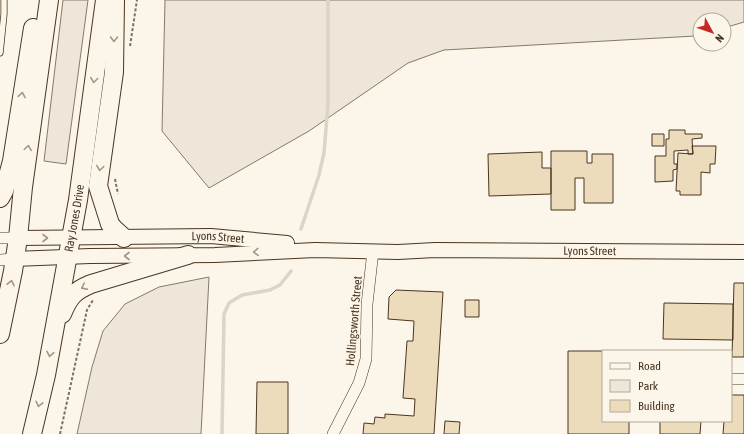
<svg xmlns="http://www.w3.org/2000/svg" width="744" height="434" viewBox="0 0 744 434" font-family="'Asap Condensed',sans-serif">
<rect width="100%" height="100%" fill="#fbf6e9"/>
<path fill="#ede6d9" stroke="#887966" d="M63,0h25l-22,164 -22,-3z
M165,0h579v22l-20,6v-8h-24v15l-5,1 -251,14 -36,13 -99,68 -100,57 -47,-57z
M209,277l-8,157h-124l15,-67 11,-36 22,-27 34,-17z"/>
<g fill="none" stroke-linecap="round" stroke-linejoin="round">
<path stroke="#dcd4c6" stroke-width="3.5" d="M301,229l18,-54 5,-22 4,-49v-104
M222,434l2,-120 5,-11 13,-8 28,-5 10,-5 11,-14"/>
</g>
<path fill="#ecdcbc" stroke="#4a3520" d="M669,130h16v4h17v4l-10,1 1,15h-5v-4l-14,1v13h3v5l-4,1v11l-18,1v-26h11v-17h3z
M652,134h12v12h-12z
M692,146h24l-1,18h-5v9l-9,-1v23h-21v-4h-4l2,-38 15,1z
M551,151h36v12h5v-9h21v49h-29v-25h-9v32h-24z
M542,152v16h9v26l-62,2 -1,-42z
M734,283h10v74h-12z
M396,290l47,2 -9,142h-71l1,-11 10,1 1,-7 10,1v-4l29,2 1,-17 -12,-1 4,-57h6l1,-20 -26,-2 1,-22z
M465,300h14v17h-14z
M664,303l69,1v36l-70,-1z
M568,351h61h-26v70h26v13h-61z
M257,382h31v52h-32z
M731,395h13v39h-21l1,-13h7z
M445,421l15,1 -1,12h-15z
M660,421h41l-1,13h-40z"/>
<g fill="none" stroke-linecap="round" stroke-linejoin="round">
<defs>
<path id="service" d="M0,53l4,-39v-14"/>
<path id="minor" d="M0,238h18
M0,260l14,-1
M731,379h13
M333,434l26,-51 7,-24 1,-55 6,-53"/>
<g id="tertiary">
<path id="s1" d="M18,238l193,-2 76,7"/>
<path id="s2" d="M14,259l76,-3 125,-1 100,-5 83,2 37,-2 309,2"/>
</g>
<g id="trunk">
<path d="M115,0l-1,72 -16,114 12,38 4,5 10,9"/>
<path d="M0,198l4,-7 8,-30 21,-133"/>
<path d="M62,314c7,-17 12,-23 29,-30l97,-29"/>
<path d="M0,334l13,-63 5,-33 5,-51 26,-187"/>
<path id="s3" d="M32,434l14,-59 32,-175 27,-200"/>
</g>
</defs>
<use href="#service" stroke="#4a3520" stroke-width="7"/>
<use href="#minor" stroke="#4a3520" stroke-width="12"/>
<use href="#tertiary" stroke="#4a3520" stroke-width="16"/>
<use href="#trunk" stroke="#4a3520" stroke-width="20"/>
<path stroke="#7f6f5c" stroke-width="2" stroke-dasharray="3 2" stroke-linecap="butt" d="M130,46l7,-46
M115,179l3,15
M60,434l27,-124 6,-10"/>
<use href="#service" stroke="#fbf6e9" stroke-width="5.5"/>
<use href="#minor" stroke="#fbf6e9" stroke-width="11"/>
<use href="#tertiary" stroke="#fbf6e9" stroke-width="14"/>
<use href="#trunk" stroke="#fbf6e9" stroke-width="18"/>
</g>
<defs><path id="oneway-chevron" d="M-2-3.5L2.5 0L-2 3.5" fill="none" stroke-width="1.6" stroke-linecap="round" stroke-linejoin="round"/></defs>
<g stroke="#a29684">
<use href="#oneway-chevron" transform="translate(114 39) rotate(91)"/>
<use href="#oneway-chevron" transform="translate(94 80) rotate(98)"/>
<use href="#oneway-chevron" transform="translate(22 95) rotate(-81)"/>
<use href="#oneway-chevron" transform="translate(28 148) rotate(-82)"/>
<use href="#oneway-chevron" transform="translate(100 168) rotate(98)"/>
<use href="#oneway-chevron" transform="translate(45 238)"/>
<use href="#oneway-chevron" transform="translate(256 252) rotate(177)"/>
<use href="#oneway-chevron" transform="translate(127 256) rotate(180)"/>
<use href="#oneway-chevron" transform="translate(11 283) rotate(-78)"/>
<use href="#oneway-chevron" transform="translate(84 287) rotate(154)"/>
<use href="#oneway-chevron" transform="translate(50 354) rotate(101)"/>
<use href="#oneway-chevron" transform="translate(39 404) rotate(103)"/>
</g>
<g text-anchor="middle" stroke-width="3" stroke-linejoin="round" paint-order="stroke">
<g font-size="12" fill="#4a3520" stroke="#fbf6e9">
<text dy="4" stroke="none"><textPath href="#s3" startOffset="220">Ray Jones Drive</textPath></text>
<text dy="4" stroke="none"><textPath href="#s1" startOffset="200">Lyons Street</textPath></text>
<text dy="4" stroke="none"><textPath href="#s2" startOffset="576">Lyons Street</textPath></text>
<text transform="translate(354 321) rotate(-85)" y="4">Hollingsworth Street</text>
</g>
</g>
<rect x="602" y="350" width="130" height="72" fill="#fbf6e9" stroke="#b4a999"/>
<rect x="610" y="363" width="20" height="6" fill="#fbf6e9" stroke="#b4a999"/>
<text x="638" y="370" font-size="12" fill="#4a3520">Road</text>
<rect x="610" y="380" width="20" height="12" fill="#ede6d9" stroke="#b4a999"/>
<text x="638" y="390" font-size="12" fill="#4a3520">Park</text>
<rect x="610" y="400" width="20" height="12" fill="#ecdcbc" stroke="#b4a999"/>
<text x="638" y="410" font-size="12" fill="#4a3520">Building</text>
<g transform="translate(712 32) rotate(130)"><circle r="19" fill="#fbf6e9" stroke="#b4a999"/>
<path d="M0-3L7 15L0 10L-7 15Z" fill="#c62828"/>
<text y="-6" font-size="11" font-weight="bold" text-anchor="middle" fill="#4a3520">N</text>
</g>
</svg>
